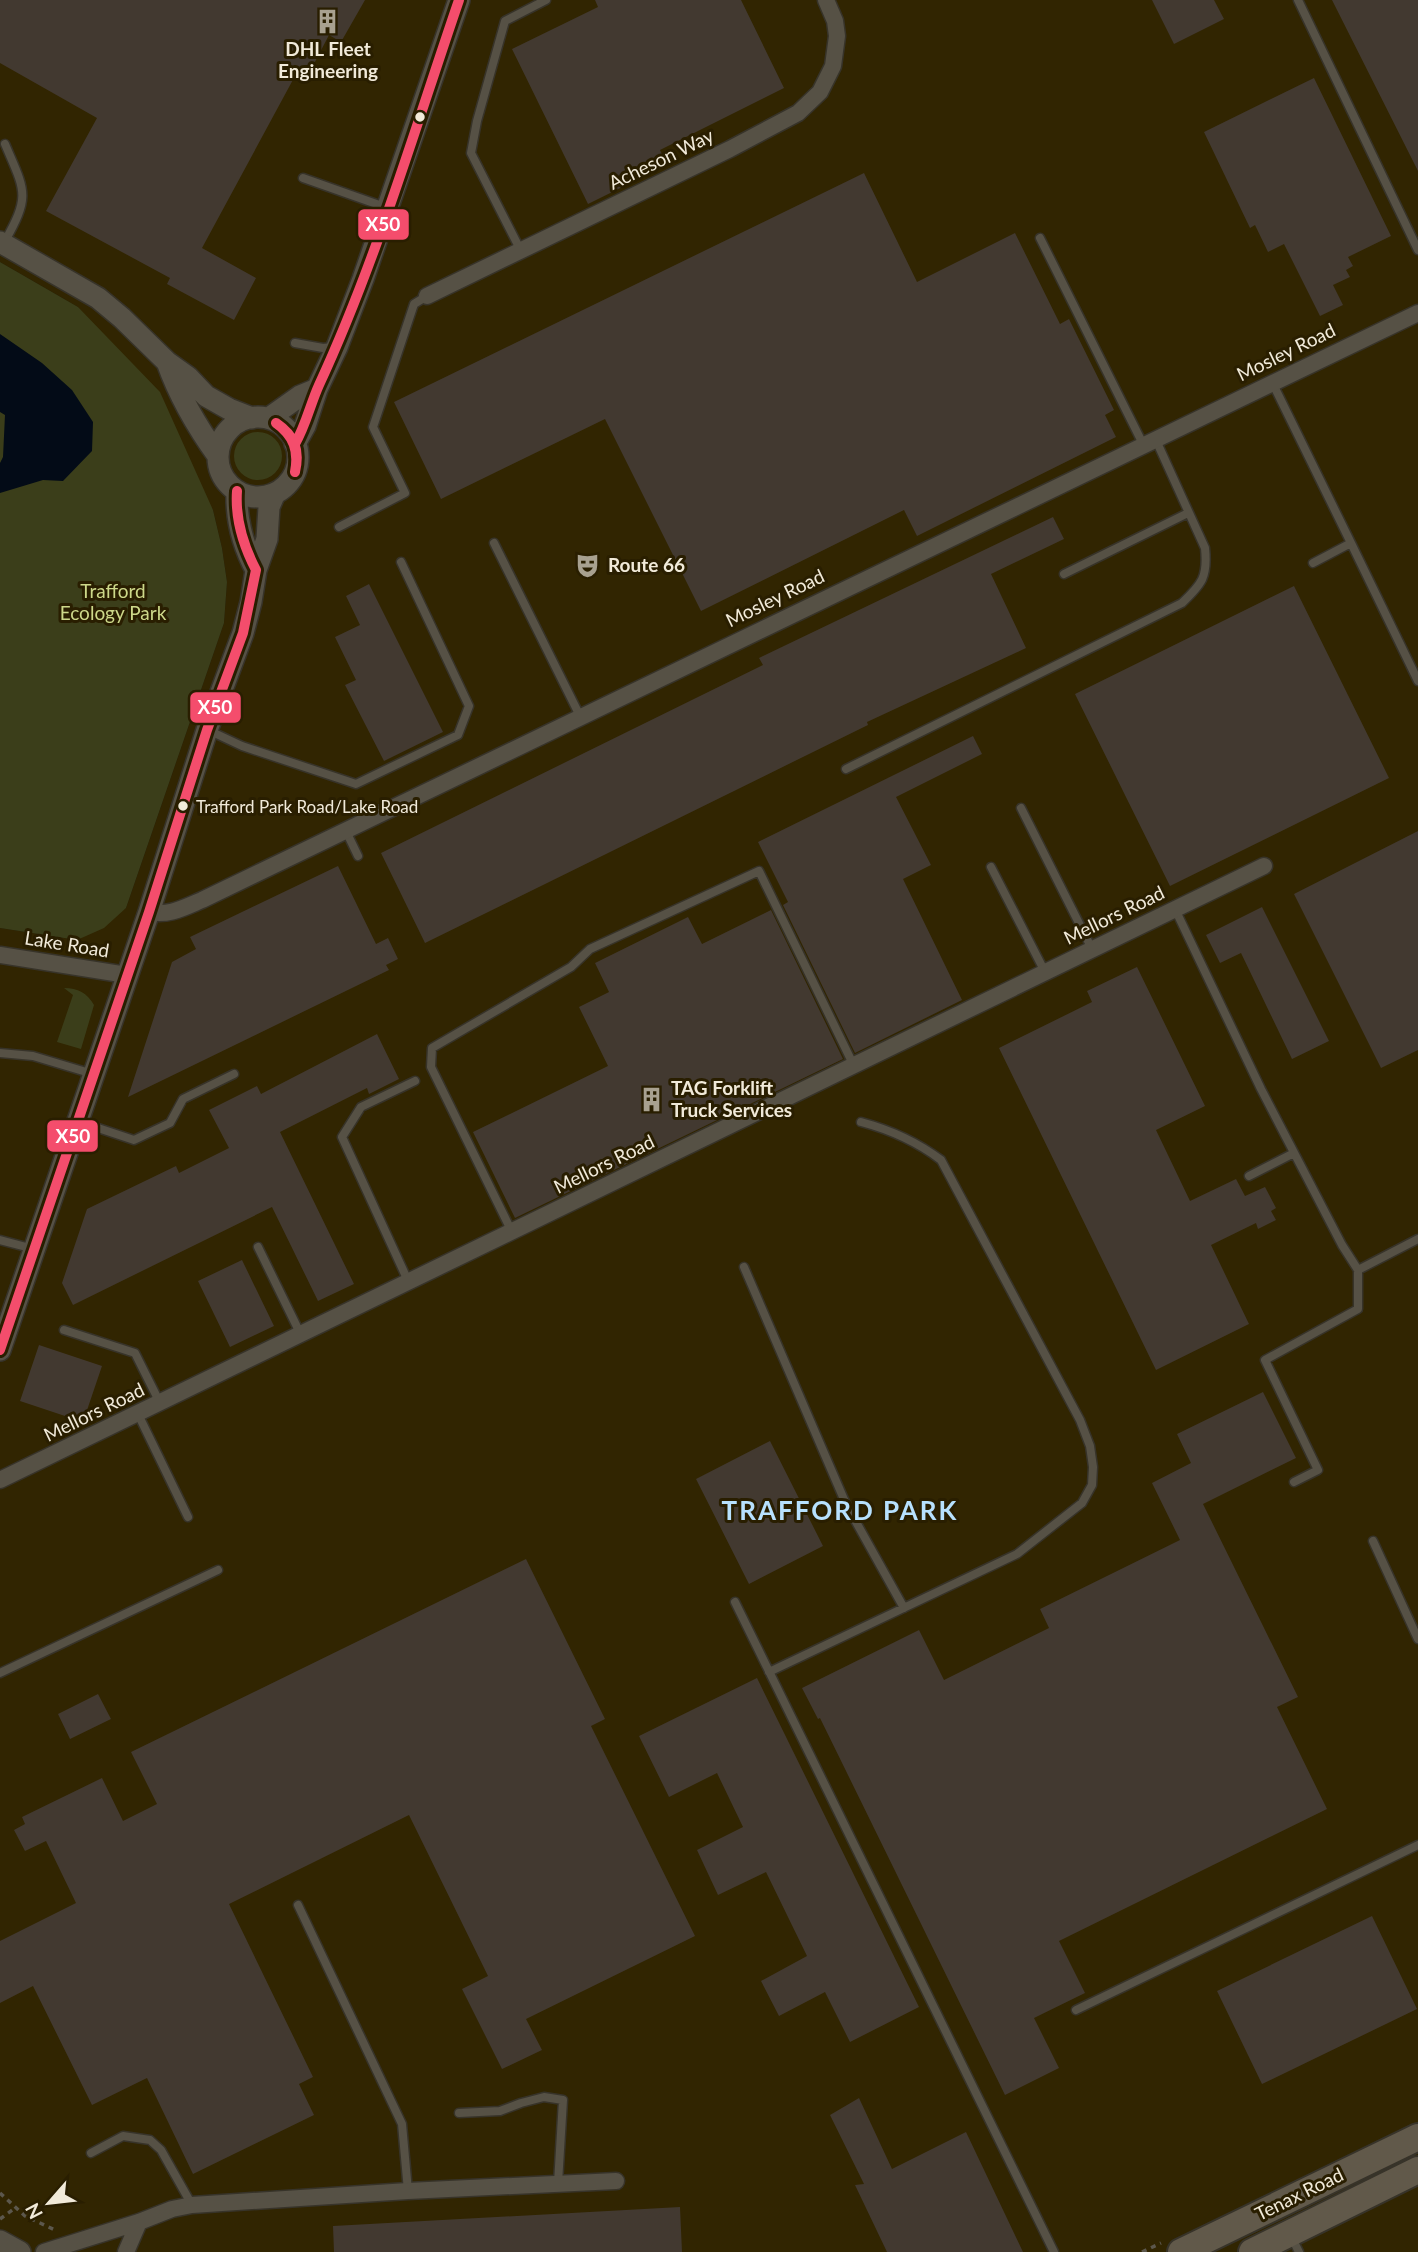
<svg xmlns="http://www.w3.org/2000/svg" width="1418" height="2252" viewBox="0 0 1418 2252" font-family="Lato,sans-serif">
<rect width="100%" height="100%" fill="#201a09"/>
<path fill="#312501" d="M0,0h1418v2252h-1418v-1324l77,12 49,-32 98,-285 3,-41 -5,-34 -9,-38 -135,-203 -78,-45z"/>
<path fill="#3b3e1a" d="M0,262l78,45 82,85 53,118 9,38 5,34 -3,41 -98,285 -22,20 -27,12 -77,-12z
M234 456a24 24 0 1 1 48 0a24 24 0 1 1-48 0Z
M64,988c14,0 23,5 30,17l-13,44 -24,-7 16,-47z"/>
<path fill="#030b17" d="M0,334l42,29 30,27 21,32 -1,29 -29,30 -20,-1 -43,13v-30l3,-6 2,-42 -5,-3z"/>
<path fill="#423930" d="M0,0h365l-24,42 -12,-7 -24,46 -10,-5 -93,172 54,30 -22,42 -67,-36 3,-6 -124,-67 51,-93 -97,-55z
M595,0h146l43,88 -124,62 7,15 -79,39 -76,-155 86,-42z
M1152,0h62l10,19 -50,25z
M1332,0h86v171z
M1314,78l77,158 -43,21 5,9 -7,4 4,7 -17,8 10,20 -23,11 -36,-72 -16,8 -13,-27 -5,3 -46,-96z
M864,173l53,109 98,-49 45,91 9,-5 45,91 -9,5 11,22 -199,99 -13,-26 -203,101 -96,-192 -164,80 -47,-97z
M1053,517l11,22 -73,35 35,74 -159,74 1,3 -443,218 -44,-90 382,-188 -4,-7z
M369,584l74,148 -59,29 -39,-76 11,-5 -21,-43 25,-12 -14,-29z
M1294,586l95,192 -219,108 -95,-192z
M973,736l9,18 -86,43 35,68 -28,14 59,121 -107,53 -72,-148 5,-3 -30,-60z
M1418,831v219l-37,18 -87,-174z
M338,866l38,78 12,-6 10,21 -12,6 3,5 -261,127 44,-135 24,-13 -6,-12z
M1262,907l67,134 -37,18 -51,-106 -21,10 -14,-28z
M771,910l72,149 -328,159 -42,-86 135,-66 -29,-59 30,-15 -14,-29 93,-46 14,27z
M1137,967l68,139 -49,24 34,71 46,-22 9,17 20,-9 11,21 -5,3 5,9 -18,9 -2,-6 -45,22 38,79 -93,46 -157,-322 93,-46 -5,-11z
M377,1034l22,45 -30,15 -2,-6 -87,44 74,152 -36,17 -46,-94 -199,98 -11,-22 25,-74 89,-43 3,7 50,-25 -20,-38 48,-24 4,8z
M242,1260l32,66 -44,21 -32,-66z
M39,1345l63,21 -19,56 -63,-21z
M1263,1392l33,66 -93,46 95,193 -21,10 50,102 -268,132 26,52 -51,25 25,50 -54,27 -185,-377 -2,1 -16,-31 117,-58 25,50 105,-52 -9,-19 140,-69 -28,-57 39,-20 -14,-29z
M770,1441l53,105 -74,38 -53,-105z
M526,1559l79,160 -14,7 104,210 -169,83 16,31 -40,19 -40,-80 26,-13 -79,-161 -180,89 84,173 -14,7 15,31 -121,59 -46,-96 -55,27 -59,-119 -33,17v-62l76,-38 -30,-62 -21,10 -11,-21 11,-6 -3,-7 80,-39 21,43 34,-17 -26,-52z
M757,1678l162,329 -69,35 -25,-50 -46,24 -18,-35 46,-25 -41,-84 -48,23 -21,-45 46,-23 -26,-54 -48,24 -30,-61z
M98,1694l13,25 -41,20 -12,-25z
M1372,1916l45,93 -155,75 -45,-93z
M859,2098l33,71 74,-37 57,120h-136l-32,-67 9,-1 -34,-69z
M680,2207l2,45h-348l-1,-26z"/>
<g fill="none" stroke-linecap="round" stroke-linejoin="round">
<defs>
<path id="service" d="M1298,0l120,250
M303,178l82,29
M1040,238l103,206
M5,241c26,-46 20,-50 0,-97
M521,251l-50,-98 6,-32 28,-100 41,-21
M295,343l28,5 10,-1
M1272,382l79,161 -38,20
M339,527l66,-34 -32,-66 41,-123 13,-8
M494,543l86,173
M1351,543l67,138
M1064,574l124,-61
M210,731l32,15 114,38 102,-49 11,-29 -68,-144
M846,769l336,-166c20,-19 26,-26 23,-55l-50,-110
M1021,808l71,141
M345,829l13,27
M991,867l54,105
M1175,909l86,180 81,156 16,25 60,-31
M0,1053l33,3 60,18
M80,1122l54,18 36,-17 13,-24 51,-25
M1249,1176l45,-23
M512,1232l-81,-165 1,-19 139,-81 19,-18 169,-78 95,195
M0,1240l34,9
M258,1247l43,88
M744,1267l102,237 58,104
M409,1283l-67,-146 19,-30 54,-26
M64,1330l71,23 25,50
M138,1414l50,103
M1294,1482l24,-12 -53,-110 93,-51v-39
M1373,1541l45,98
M735,1602l319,650
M769,1672l248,-118 65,-51 10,-18 1,-18 -3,-21 -10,-26 -139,-260c-25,-19 -50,-30 -80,-38
M0,1673l218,-103
M298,1905l104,219 6,67
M1076,2010l342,-165
M459,2113l41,-2 21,-8 23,-6 19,3 -5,83
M91,2153l32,-17 27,4 11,10 31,55
M1291,2236l8,16"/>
<path id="minor" d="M427,296l303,-147 68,-36 22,-21 13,-26 4,-30 -2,-15 -9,-21
M149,912c20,4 34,-4 53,-12l1216,-587
M0,955l127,20
M0,1480l1264,-614
M44,2252l95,-30 33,-13 20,-4 216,-14 208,-10
M126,2252l13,-30"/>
<path id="tertiary" d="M0,242l98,56 24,20 45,44 21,15 18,19 23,13 23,9
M167,362c12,34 30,65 51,94
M218 457a40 40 0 1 1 80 0a40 40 0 1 1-80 0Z
M269,418l31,-22 17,-7
M295,444l10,-18 12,-37 20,-42 26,-68 96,-279
M237,491c-1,27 6,55 19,79
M0,1350l149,-438 58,-182 36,-97 8,-31 5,-32 11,-31 2,-32 6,-14
M0,2241l20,11"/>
<path id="primary" d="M1181,2252l237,-115
M1252,2252l166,-82"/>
</defs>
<use href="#service" stroke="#373329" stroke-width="11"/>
<use href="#minor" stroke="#373329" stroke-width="19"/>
<use href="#tertiary" stroke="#373329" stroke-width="24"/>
<use href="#primary" stroke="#373329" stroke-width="30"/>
<path stroke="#5c574c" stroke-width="3.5" stroke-dasharray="5 5" stroke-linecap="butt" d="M0,2193l25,23 30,14
M0,2219l15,-11
M1142,2252l19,-9"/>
<use href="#service" stroke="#565145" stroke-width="8"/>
<use href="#minor" stroke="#565145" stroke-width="16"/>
<use href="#tertiary" stroke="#565145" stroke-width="21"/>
<use href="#primary" stroke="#61594a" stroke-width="26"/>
<defs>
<path id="bus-1" d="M276,423c19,13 24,27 19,49
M276,423c18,13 23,28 19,49
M295,444c11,-19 15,-39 24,-59 57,-123 96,-257 140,-385
M0,1350l149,-438 58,-182 36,-97 13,-63c-13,-25 -21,-51 -19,-79"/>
</defs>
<use href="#bus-1" stroke="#291e00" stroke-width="16"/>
<use href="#bus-1" stroke="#f44d6c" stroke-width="10"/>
</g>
<defs>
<symbol id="building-bare" viewBox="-9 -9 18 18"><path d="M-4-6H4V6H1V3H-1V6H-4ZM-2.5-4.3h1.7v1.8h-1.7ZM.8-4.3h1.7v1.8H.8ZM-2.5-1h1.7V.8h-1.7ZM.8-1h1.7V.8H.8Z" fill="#a8a190" stroke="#291e00" stroke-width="2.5" paint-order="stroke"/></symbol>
<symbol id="theatre-bare" viewBox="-9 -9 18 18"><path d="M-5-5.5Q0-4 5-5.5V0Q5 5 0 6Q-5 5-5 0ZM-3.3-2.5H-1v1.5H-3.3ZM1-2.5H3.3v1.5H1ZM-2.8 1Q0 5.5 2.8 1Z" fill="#a8a190" stroke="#291e00" stroke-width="2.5" paint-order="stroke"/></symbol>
</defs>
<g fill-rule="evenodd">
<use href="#building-bare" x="310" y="4" width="35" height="35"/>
<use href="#theatre-bare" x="570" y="548" width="35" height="35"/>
<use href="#building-bare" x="634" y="1082" width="35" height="35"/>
</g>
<g fill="#f1ead9" stroke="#291e00" stroke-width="2.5">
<circle cx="420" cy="117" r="6"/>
<circle cx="183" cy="806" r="6"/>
</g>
<g text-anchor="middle" stroke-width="6" stroke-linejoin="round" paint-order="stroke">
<g font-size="17" fill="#f1ead9" stroke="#291e00" text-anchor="start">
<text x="196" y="813">Trafford Park Road/Lake Road</text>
</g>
<g font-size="19" font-weight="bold" fill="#f1ead9" stroke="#291e00" text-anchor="start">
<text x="328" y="56" text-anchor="middle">DHL Fleet<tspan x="328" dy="22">Engineering</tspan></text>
<text x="608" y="572">Route 66</text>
<text x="671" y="1095">TAG Forklift<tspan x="671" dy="22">Truck Services</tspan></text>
</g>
<g font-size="19" fill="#f1ead9" stroke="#291e00">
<text transform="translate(661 159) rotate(-26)" y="7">Acheson Way</text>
<text transform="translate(1286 352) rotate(-26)" y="7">Mosley Road</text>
<text transform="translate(775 598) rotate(-26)" y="7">Mosley Road</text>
<text transform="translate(1114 915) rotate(-26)" y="7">Mellors Road</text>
<text transform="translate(67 944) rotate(9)" y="7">Lake Road</text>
<text transform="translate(604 1164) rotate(-26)" y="7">Mellors Road</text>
<text transform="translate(94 1412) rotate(-26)" y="7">Mellors Road</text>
<text transform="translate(1299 2194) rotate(-26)" y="7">Tenax Road</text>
</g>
<g font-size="19" fill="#cdd889" stroke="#291e00">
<text x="113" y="598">Trafford<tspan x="113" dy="22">Ecology Park</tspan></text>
</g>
<g font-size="26" font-weight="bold" letter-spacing="2" fill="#b7e1fe" stroke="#291e00">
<text x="840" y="1520">TRAFFORD PARK</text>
</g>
</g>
<g stroke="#291e00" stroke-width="2.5">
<rect x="357" y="208" width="53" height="33" rx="7" fill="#f44d6c"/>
<rect x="189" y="691" width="53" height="33" rx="7" fill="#f44d6c"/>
<rect x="46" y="1119" width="53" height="34" rx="7" fill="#f44d6c"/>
</g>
<g font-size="19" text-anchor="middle" font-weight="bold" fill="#fff">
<text x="383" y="231">X50</text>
<text x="215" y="714">X50</text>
<text x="73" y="1143">X50</text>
</g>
<g transform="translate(49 2203) rotate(242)" stroke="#291e00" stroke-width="5" paint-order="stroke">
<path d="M0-5L12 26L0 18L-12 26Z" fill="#f1ead9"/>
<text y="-10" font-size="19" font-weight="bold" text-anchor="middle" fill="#f1ead9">N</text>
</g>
</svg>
